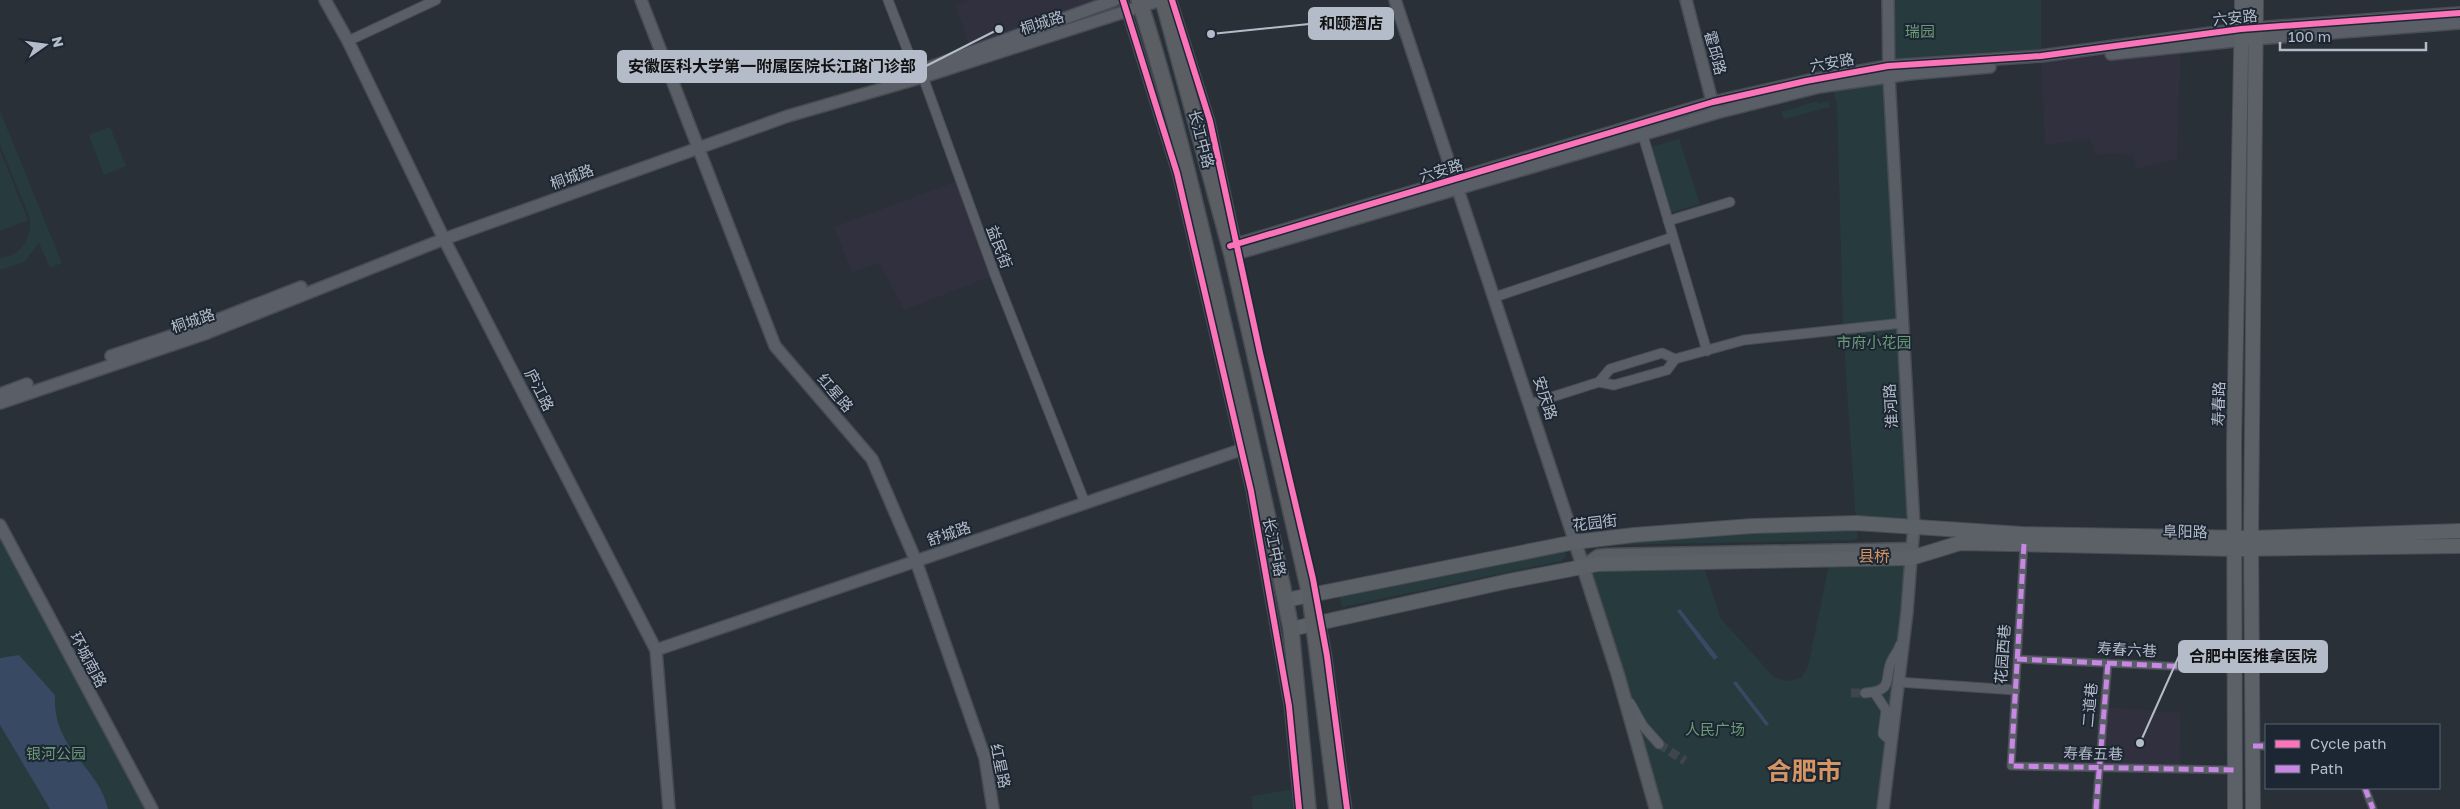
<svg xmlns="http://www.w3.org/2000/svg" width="2460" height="809" viewBox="0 0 2460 809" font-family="'Golos Text','Noto Sans SC',sans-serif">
<rect width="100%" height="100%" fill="#2a3038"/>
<path fill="#31303e" d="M970,0h145l-144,52 -15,-46z
M2181,47l-4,112 -41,10 -3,-14 -21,-2 -17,2 -5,-16 -45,6 -4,-83z
M960,180l35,95 -91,35 -24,-47 -28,9 -18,-45z
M2104,707l76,6 1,56 -83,-1z"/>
<path fill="#273a3e" d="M1888,0h153v56l-153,10z
M1889,77l25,450 -58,-4 -13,-195 -6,-224 -5,-18z
M1817,101l1,3 10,-3 2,6 -46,12 -3,-7z
M0,111l62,152 -12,5 -11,-25 -15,19 -24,8v-12c21,-2 34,-21 29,-42l-29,-71z
M110,127l16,39 -22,9 -15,-40z
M1679,139l21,65 -31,9 -18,-66z
M0,150l28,70 -28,11z
M0,518l80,163 67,128h-147z
M1852,529l5,2 1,7 -5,2 -241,5 -5,-2 2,-8z
M1559,548l6,3 1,5 -5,5 -219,46 -3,-15z
M1911,558l-28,251h-227l-72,-243 118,-5 19,58 54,59 13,3 13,-3 7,-11 22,-108z
M1297,789l2,20h-46l-2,-13z"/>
<path fill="#384963" d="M1680,609l38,48 -4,3 -37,-49z
M19,655l36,40c-3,55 43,70 53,114h-58l-50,-84v-67z
M1736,681l33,43 -3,2 -33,-43z"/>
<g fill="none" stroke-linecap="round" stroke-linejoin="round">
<path stroke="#3f454e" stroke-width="9" stroke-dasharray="9 4.5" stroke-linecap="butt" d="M1851,693h14
M1659,744l26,17"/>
<defs>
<path id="pedestrian" d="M2024,544l-13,222 224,4
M2017,659l218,10
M2253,746h13
M2365,788l8,21
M2096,809l12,-146"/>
<path id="minor" d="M888,0l21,54 14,23 72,198 90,228
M1123,0l54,173 74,318 38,215 10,103
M1172,0l38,121 28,129
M348,41l88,-41
M1641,129l66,222
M1668,221l62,-19
M1495,297l178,-60
M1599,382l15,3 53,-15 8,-11
M1530,404l69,-22 11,-13 52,-16 13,6 69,-19 159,-17
M1320,619l7,37 20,153
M1898,682l117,8
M1874,692l12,18 -3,24 8,7
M1865,693c31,-2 18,-16 27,-33 3,-6 6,-8 8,-15
M1630,703l13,23 16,18"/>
<path id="tertiary" d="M325,0l23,41 96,198 212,411 13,159
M641,0l134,346 97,113 44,102 69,197 8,51
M1395,0l180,542
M1686,0l28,109
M1888,0l1,77 25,450 -2,22
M2111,54l143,-15 206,-16
M922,70l193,-70
M1230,246l483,-144 93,-21 82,-15 153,-10 200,-27 219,-16
M1232,255l484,-142 103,-26 90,-13 81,-7
M111,356l93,-31 97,-38
M0,394l27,-10
M0,403l207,-70 237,-94 344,-123 135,-39 238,-77
M0,525l152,284
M656,650l596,-204
M1883,809l24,-197 4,-54"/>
<path id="secondary" d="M1575,542l43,133 38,134
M1584,566l14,-10 10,-1 304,-6 -1,9"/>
<path id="primary" d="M1286,600l289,-58 59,-7 118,-9 104,-3 166,11 229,4 209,-7
M1291,629l218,-48 89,-17 313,-6 49,-15 275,6 225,-3
M2235,809l-1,-365 8,-444
M2253,809l-2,-271 5,-538"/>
<path id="trunk" d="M1139,0c32,99 56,202 80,304 25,108 51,216 72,325l17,180
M1163,0l69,255 78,340 27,214"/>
</defs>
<use href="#pedestrian" stroke="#484c53" stroke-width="9"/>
<use href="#minor" stroke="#484c53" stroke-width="11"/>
<use href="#tertiary" stroke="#484c53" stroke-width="14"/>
<use href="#secondary" stroke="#484c53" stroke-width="15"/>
<use href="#primary" stroke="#484c55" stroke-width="16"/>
<use href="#trunk" stroke="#474c53" stroke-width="18"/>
<use href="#pedestrian" stroke="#5a5e66" stroke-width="7"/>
<use href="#minor" stroke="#5a5e66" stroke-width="9"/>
<use href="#tertiary" stroke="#5a5e66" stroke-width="11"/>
<use href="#secondary" stroke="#595d64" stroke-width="12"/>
<use href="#primary" stroke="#5c6168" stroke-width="14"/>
<use href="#trunk" stroke="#5b5f64" stroke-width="15"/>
<path stroke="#c787e3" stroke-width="5" stroke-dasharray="10 5" stroke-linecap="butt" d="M2024,544l-13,222 224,4
M2017,659l218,10
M2253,746h13
M2365,788l8,21
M2096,809l12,-146"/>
<defs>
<path id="cycleway" d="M1123,0l54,173 74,318 38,215 10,103
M1172,0l38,121 50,232 53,226 14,77 20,153
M1230,246l483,-144 93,-21 82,-15 153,-10 200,-27 219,-16"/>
</defs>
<use href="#cycleway" stroke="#1d2633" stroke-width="9"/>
<use href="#cycleway" stroke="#fb73b8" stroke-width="6"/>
</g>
<g text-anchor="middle" stroke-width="4" stroke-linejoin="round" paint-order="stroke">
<g font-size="15" fill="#b4bcc9" stroke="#1d2633">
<text transform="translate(2235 18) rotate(-6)" y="5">六安路</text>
<text transform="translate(1042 23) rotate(-18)" y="5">桐城路</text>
<text transform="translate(1715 53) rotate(75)" y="5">霍邱路</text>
<text transform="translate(1832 63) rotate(-10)" y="5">六安路</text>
<text transform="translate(1201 139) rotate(75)" y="5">长江中路</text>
<text transform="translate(1441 171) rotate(-17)" y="5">六安路</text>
<text transform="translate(572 177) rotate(-20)" y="5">桐城路</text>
<text transform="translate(999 247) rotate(69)" y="5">益民街</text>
<text transform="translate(193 321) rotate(-19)" y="5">桐城路</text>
<text transform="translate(539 390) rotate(63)" y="5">庐江路</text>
<text transform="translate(835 393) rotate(49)" y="5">红星路</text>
<text transform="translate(1545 398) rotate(72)" y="5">安庆路</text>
<text transform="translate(2219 404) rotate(-89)" y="5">寿春路</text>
<text transform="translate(1891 406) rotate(-93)" y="5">淮河路</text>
<text transform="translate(1595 523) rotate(-7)" y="5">花园街</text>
<text transform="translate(2185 532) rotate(1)" y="5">阜阳路</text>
<text transform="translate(949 534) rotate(-19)" y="5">舒城路</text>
<text transform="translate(1274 547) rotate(78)" y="5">长江中路</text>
<text transform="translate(2127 650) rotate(3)" y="5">寿春六巷</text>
<text transform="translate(2003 654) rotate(-86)" y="5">花园西巷</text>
<text transform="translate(88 660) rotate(62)" y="5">环城南路</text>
<text transform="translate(2090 705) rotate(-85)" y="5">二道巷</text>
<text transform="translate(2093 754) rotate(1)" y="5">寿春五巷</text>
<text transform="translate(1000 766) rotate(78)" y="5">红星路</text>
</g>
<g font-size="15" fill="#6b9a76" stroke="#1d2633">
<text x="1920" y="37">瑞园</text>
<text x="1874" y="348">市府小花园</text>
<text x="1715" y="735">人民广场</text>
<text x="56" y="759">银河公园</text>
</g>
<g font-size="16" fill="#d59563" stroke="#1d2633">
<text x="1874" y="562">县桥</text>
</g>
<g font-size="25" font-weight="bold" fill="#d59563" stroke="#1d2633">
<text x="1804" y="780">合肥市</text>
</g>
</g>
<path fill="none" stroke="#b4bcc9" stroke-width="2" d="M1211 34L1309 24M999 29L926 66M2140 743L2179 656"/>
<g fill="#b4bcc9" stroke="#1d2633" stroke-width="2">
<circle cx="1211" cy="34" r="5"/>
<circle cx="999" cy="29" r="5"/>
<circle cx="2140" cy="743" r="5"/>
</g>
<g fill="#b4bcc9" stroke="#b4bcc9" stroke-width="2">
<rect x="1309" y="8" width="84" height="31" rx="5"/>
<rect x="618" y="51" width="308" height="31" rx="5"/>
<rect x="2179" y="641" width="148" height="31" rx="5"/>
</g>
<g font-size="16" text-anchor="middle" font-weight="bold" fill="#111">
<text x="1351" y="29">和颐酒店</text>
<text x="772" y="72">安徽医科大学第一附属医院长江路门诊部</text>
<text x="2253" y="662">合肥中医推拿医院</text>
</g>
<rect x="2265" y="724" width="175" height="65" fill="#1d2633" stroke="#59626f"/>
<rect x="2275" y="740" width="25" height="8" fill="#fb73b8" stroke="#59626f"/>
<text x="2310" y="749" font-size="15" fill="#b4bcc9">Cycle path</text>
<rect x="2275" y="765" width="25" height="8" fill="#c787e3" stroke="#59626f"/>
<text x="2310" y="774" font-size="15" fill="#b4bcc9">Path</text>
<g transform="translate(45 45) rotate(76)" stroke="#1d2633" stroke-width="4" paint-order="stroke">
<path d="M0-4L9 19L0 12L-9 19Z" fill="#b4bcc9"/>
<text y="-8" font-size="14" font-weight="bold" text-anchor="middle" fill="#b4bcc9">N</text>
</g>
<path d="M2280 42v8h146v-8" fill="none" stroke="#b4bcc9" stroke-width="2.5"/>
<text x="2288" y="42" font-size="15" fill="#b4bcc9" stroke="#1d2633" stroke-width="4" paint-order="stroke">100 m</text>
</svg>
